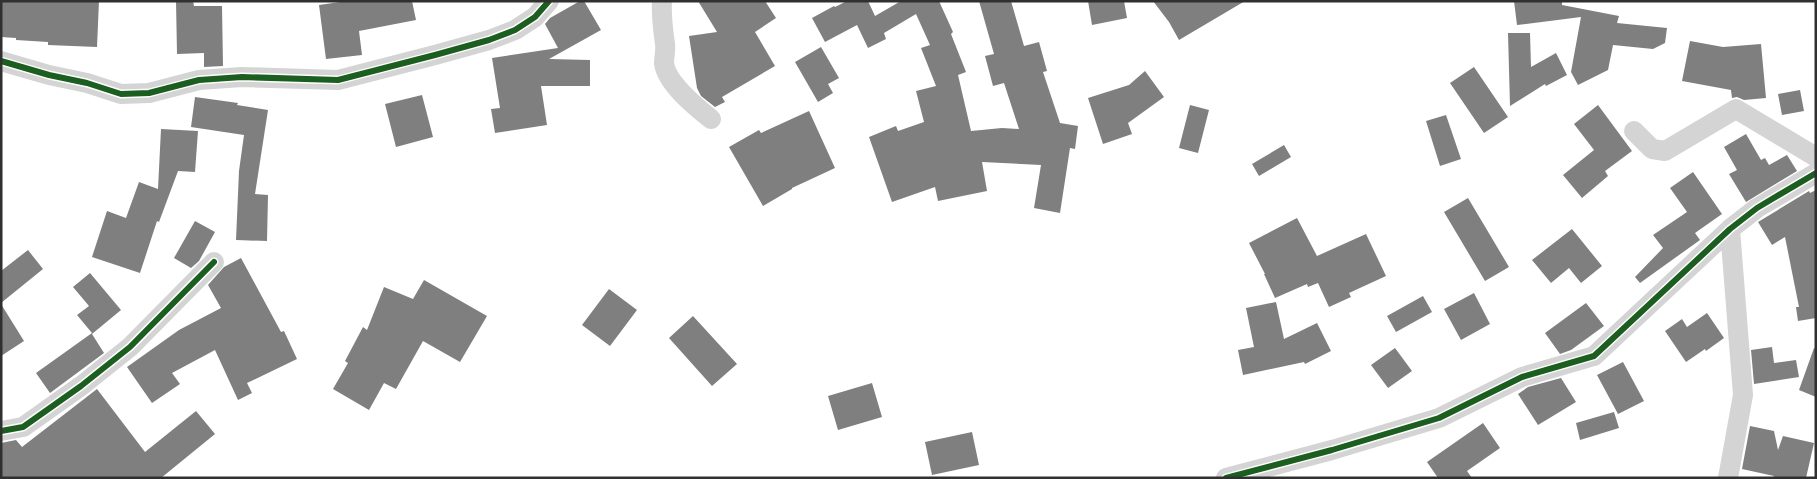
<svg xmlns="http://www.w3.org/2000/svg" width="1817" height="479" viewBox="0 0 1817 479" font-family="'Fira Sans Condensed',sans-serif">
<rect width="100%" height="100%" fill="#fff"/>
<path fill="#7f7f7f" d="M1,1h98l-2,46 -49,-2v-3l-32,-2v-2l-15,-1z
M176,1h17l1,5h28l1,60 -19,1v-14l-27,1z
M347,1h65l4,19 -57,11 3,24 -36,4 -7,-54z
M580,1h4l17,29 -52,29 41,1v26h-49l6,39 -52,8 -4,-24 9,-1 -8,-50 66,-10 -13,-24 5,-6z
M698,1h67l11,17 -21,14 20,34 -53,31 3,5 -10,5 -14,-11 -4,-8 -8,-52 28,-4z
M847,1h21l7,15 26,-15h38l14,31 -2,2 15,38 -8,3 13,56 31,-3 17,1 -15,-46 -11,3 -8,-30 9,-2 -15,-53h32l13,45 15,-4 8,29 -4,1 17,51 18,3 -3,23 -5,-1 -10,65 -26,-5 7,-43 -59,-3 5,29 -49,10 -3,-14 -43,15 -23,-65 27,-11 2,5 26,-9 -8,-31 20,-5 -15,-38 9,-3 -14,-31 -32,19 2,6 -18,9 -11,-23 -32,17 -13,-24 22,-12 1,1z
M1088,1h36l3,17 -35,7z
M1153,1h92l-66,39 -10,-18z
M1514,1h48v4l57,11 -2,7 50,5 -2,15 -12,6 -40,-4 -5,25 -30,15 -7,-13 10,-55 -64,8z
M1508,33h22l1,34 25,-14 11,22 -21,11 -1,-2 -35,22z
M1690,41l33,6 38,-3 5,54 -22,2 -7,-3 -5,1 -1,-8 -49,-9z
M821,47l18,31 -11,6 5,9 -15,9 -23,-40z
M1474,67l34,50 -24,16 -34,-50z
M1145,71l19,26 -36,26 4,11 -29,10 -15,-46 41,-13z
M1800,90l4,21 -22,4 -4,-21z
M422,95l11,42 -37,10 -11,-43z
M195,97l43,6 -1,2 31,5 -13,84 13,1 -1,46 -31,-1 3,-69 5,-36 -53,-8z
M1190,105l19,5 -11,43 -19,-5z
M1598,105l34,46 -27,20 3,5 -26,22 -19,-23 31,-25 -20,-26z
M809,111l26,57 -43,20v1l-29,17 -34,-59 30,-17 2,3z
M1446,115l15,44 -21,7 -14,-45z
M161,129l37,2 -3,41 -17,-1 -19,51 -2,-1 -17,52 -48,-16 15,-46 19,7 13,-36 19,7z
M1746,134l15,26 4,-2 4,7 18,-10 10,16 -51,31 -17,-28 8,-4 -13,-23z
M1284,145l7,12 -32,19 -7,-12z
M1693,172l29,42 -27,19 5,7 -60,43 -5,-6 28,-29 -10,-13 34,-23 -17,-24z
M1816,190v128l-18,3 -2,-14h3l-14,-70 -13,8 -14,-23 51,-31 1,2z
M1468,198l41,69 -24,14 -41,-69z
M1297,218l20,38 49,-22 20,42 -37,17 2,4 -22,10 -11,-24 -10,4 -1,-3 -32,14 -11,-24h1l-16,-31z
M195,221l20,11 -16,29 -8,7 -17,-10z
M1572,229l30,37 -21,17 -12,-15 -18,15 -19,-23z
M28,250l15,19 -42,34v-32z
M241,258l40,74 3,-1 13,28 -50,24 5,10 -14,7 -23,-50 -43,23 8,11 -28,19 -25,-36 52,-37 42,-22 -13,-23 16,-18z
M90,273l31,37 -29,24 12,19 -54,40 -14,-20 56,-40 -15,-18 12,-9 -16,-19z
M424,280l63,36 -27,46 -37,-21 -27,48 -12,-6 -15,27 -36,-21 15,-26 -3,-2 18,-34 4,3 17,-43 29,12z
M609,289l28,21 -27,36 -28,-21z
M1474,293l16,31 -29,16 -17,-31z
M1423,296l9,16 -36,20 -9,-16z
M1276,302l8,37 33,-16 14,28 -26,13 -1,-2 -61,13 -5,-25 16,-3 -8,-39z
M1586,303l18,23 -33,24 -11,4 -15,-21z
M1,304l23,37 -23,15z
M1707,313l17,25 -18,13 -1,-2 -19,13 -21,-31 17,-12 5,8z
M693,316l44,48 -25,22 -43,-48z
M1772,347l2,16 22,-3 3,17 -45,7 -3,-34z
M1395,348l17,23 -24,17 -17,-23z
M1814,348l2,1v48l-17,-7z
M1623,362l21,39 -26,13 -21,-39z
M1561,378l15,24 -38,23 -20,-31 10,-7z
M872,383l10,34 -44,13 -10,-34z
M97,389l48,63 51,-41 19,23 -54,44h-160v-35l15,-3 6,7z
M1614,412l5,16 -39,12 -4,-17z
M1483,423l17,25 -33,23 5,7h-34l-11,-16z
M1750,426l24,5 4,19 5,-14 31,7 -8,35h-33l1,-2 -32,-7z
M972,432l7,33 -47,10 -7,-33z"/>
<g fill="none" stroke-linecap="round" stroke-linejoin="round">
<path stroke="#d4d4d4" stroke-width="20" d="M662,1c-1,15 1,28 3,43 1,6 -1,13 -1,19 2,20 32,44 47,56
M1,61l48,14 38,8 34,11 28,-1 50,-13 43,-3 96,3 97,-25 54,-15 26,-10 20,-13 14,-16
M1634,131l18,18 13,2 71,-42 80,48
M1,431l22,-4 58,-41 49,-39 84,-85
M1226,478l106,-28 107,-32 83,-41 72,-21 136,-127 27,-21 59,-35
M1728,478l15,-83 -13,-166"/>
<defs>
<path id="cycleway" d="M1,61l48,14 38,8 34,11 28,-1 50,-13 43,-3 96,3 97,-25 54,-15 26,-10 20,-13 14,-16
M1,431l22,-4 58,-41 49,-39 84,-85
M1226,478l106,-28 107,-32 83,-41 72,-21 136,-127 27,-21 59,-35"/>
</defs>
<use href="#cycleway" stroke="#fff" stroke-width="9"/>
<use href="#cycleway" stroke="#1b5e20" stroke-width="6"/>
</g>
<rect width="1817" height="479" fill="none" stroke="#303030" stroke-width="5"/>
</svg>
